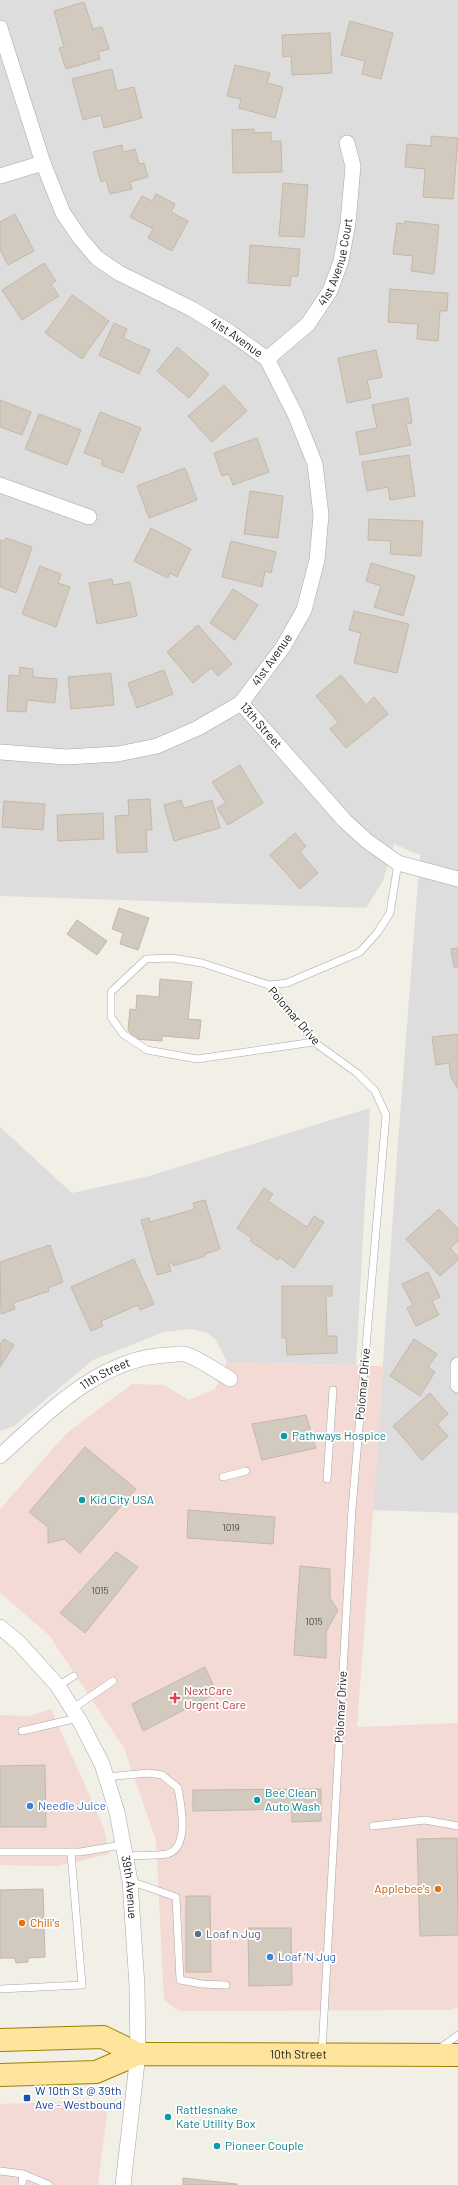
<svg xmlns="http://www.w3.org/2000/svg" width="458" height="2185" viewBox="0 0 458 2185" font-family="Barlow,sans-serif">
<rect width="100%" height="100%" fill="#f1efe6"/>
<path fill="#dedddd" d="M0,0h458v1513l-85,-3 24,-354 23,-301 -26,-11 -11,37 -17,27 -366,-12z
M370,1108l-14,257 -129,-3 -12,-23 -8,-6 -16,-4 -27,3 -71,28 -79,66 -14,5v-304l72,66 77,-17z"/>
<path fill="#f3dad4" d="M227,1362l157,4 -27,361 101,-4v284l-7,3 -272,1 -15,-11 -8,-160 -32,-92 -75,-113 -49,-42v-84l66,-75 66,-50 32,1 25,15 26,-11z
M51,1709l53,119 5,26 -52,12 -57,-1v-150l30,1z
M92,2101l15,12 -9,72h-98v-81z"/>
<path fill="#d2cabe" stroke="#c4b8a7" d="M84,2l9,27 9,-2 7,22 -11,3 2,7 -34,10 -7,-21 5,-1 -10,-36z
M350,21l43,12 -12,46 -19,-5 3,-13 -24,-6z
M330,33l2,40 -40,2 -1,-19 -8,1 -1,-22z
M235,65l35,8 -3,10 16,4 -8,31 -36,-10 2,-9 -14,-3z
M112,69l5,22 17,-4 8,31 -38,10 -3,-13 -18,5 -11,-41z
M254,129v4l17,-1v9h10l1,31 -49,1 -1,-43z
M431,136l27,2 -5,61 -30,-2 2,-28 -20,-2 2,-23 24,2z
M122,145l1,7 12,-3 4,15 5,-1 4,14 -18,5 2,7 -22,5 -4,-14 -5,2 -8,-30z
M283,183l25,2 -4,52 -25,-1z
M156,194l19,10 -4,8 17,9 -16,30 -24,-13 5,-9 -23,-12 12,-21 10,5z
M15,214l19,37 -26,14 -8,-15v-28z
M405,221l34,4 -5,49 -23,-3 2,-15 -20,-2 4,-31 7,1z
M250,245l50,4 -2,27h-7l-1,10 -42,-3z
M44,263l12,18 -5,3 8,12 -37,24 -20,-30z
M390,289l58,4 -1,18h-7l-2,30 -21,-2 1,-15 -30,-2z
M72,295l37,26 -27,38 -37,-26z
M114,323l13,6 -4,9 27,12 -11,24 -40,-19z
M177,347l32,27 -20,24 -32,-27z
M376,350l6,27 -15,3 4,18 -24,5 -9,-45z
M224,385l23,26 -35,31 -24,-26z
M408,398l4,25 -6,1 5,21 -51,10 -4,-23 21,-4 -5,-23z
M0,400l31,12 -9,23 -22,-8z
M100,412l41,16 -18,45 -22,-8 2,-5 -19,-7z
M39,414l42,16 -14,35 -42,-16z
M257,438l12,34 -36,13 -4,-11 -7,2 -8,-23z
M409,455l6,41 -25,4 -2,-13 -21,4 -5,-29z
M185,468l12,32 -48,18 -12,-32z
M250,491l33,5 -5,42 -34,-4z
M369,519l54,2 -2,35 -31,-2 1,-13 -23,-1z
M151,528l40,21 -14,28 -7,-4 -2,5 -34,-17z
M6,538l26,9 -16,46 -16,-6v-47l4,1z
M231,541l45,11 -5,21 -6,-2 -3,16 -40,-10z
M371,563l44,13 -12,40 -29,-9 7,-21 -15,-5z
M40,566l21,8 -3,9 12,4 -14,40 -34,-13z
M112,579l1,6 17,-3 7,34 -40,8 -8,-41z
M233,589l25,16 -23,35 -25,-17z
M354,611l55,13 -12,49 -43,-10 7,-30 -12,-3z
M198,625l34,39 -14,12 -7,-8 -18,15 -26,-31z
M20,667l13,2v8l24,2 -2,24 -28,-3 -1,12 -19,-1 2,-36 10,1z
M164,670l9,24 -36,14 -9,-25z
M111,673l3,32 -43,4 -3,-32z
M341,675l25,30 8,-8 14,17 -42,34 -16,-19 8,-7 -22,-26z
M240,765l23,38 -35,22 -11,-17 9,-5 -14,-21z
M150,799l2,31h-6l1,22 -30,1 -2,-37 14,-1 -1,-15z
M181,800l3,8 28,-8 8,28 -46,13 -10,-36z
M4,801l41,3 -2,26 -41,-3z
M103,813l1,26 -46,2 -1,-26z
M295,833l11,13 -6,6 18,21 -18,16 -30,-34z
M119,908l30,10 -11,32 -18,-6 3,-11 -11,-4z
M77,920l30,21 -10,14 -30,-21z
M458,948v19h-4l-3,-18z
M160,979l32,3 -4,37 13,1 -2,19 -37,-3v5l-27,-2 -7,-9 2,-21 6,1 1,-15 22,2z
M458,1034v55l-7,-12 -2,-14 -13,2 -4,-28z
M264,1188l9,6 -5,7 39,26 7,-11 10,6 -30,46 -15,-11 -1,3 -28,-19 2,-3 -15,-10z
M205,1200l15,49 -15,5v2l-32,10 -1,-4 -3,2 2,7 -14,4 -16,-55 8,-2 1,4 45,-13 -2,-6z
M439,1209l19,20v12l-8,7 8,9v3l-18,16 -34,-37z
M50,1245l13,37 -15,6 1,3 -36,12 2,6 -14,5 -1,-52z
M134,1259l20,45 -14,6 -2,-5 -37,16 2,5 -12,5 -20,-44z
M428,1272l12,25 -8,4 7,14 -23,11 -9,-18 6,-3 -11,-21z
M282,1286h50v10h-6l1,40h10v17l-50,2 -1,-17h-4z
M4,1339l10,6 -14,22v-23z
M414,1339l23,15 -9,13 7,5 -15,24 -30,-20z
M430,1393l18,21 -11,10 11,12 -26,24 -29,-34z
M306,1415l10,33 -54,12 -10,-36z
M85,1447l51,42 -56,64 -16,-14 -16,4v-16l-19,-15z
M188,1510l87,7 -2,27 -86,-6z
M116,1552l22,15 -53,66 -25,-20z
M300,1566l30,3v29l8,12 -12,22v26l-32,-3z
M205,1667l12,26 -74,38 -11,-27z
M45,1765l1,62h-46v-61z
M321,1789v32l-29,1v-13l-99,2v-21z
M457,1838l1,97 -38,1 -3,-97z
M43,1889l2,68 -17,1v4l-12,1 -1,-5h-15v-68z
M186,1896h24l1,76h-25z
M248,1928h43l1,57 -43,1z
M183,2178l54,6v1h-54z"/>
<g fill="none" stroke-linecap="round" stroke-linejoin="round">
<defs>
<path id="service" d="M269,985l18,-2 73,-31 17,-19 13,-20 8,-50
M314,1042l-117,17 -50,-9 -24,-16 -12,-17v-25l35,-33 26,-1 30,5 67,22 45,57 43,31 18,18 11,24 -34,394 -30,542
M223,1477l23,-6
M327,1479l6,-89
M58,1686l16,-10
M72,1709l41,-28
M22,1731l56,-13
M106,1777l42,-4 14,2 16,13c3,18 12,60 -11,66 -13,2 -28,1 -41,2
M373,1826l52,-6 33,6
M0,1852h80l42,-7
M130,1881l46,16 4,83 22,4 24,1
M0,1989l82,-4 -11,-132
M439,2049l19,-14
M0,2171l23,3 26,11
M22,2185l1,-11"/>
<g id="minor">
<path id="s1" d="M0,28l43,135 20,50 17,25 17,20 22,15 73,36 39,24 36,26 28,55 20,50 6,51 -4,45 -13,50 -21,37 -42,56 -43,25 -41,18 -39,8 -52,3 -66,-5"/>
<path d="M0,176l43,-13"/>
<path id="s2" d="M267,359l41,-35 22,-33 11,-30 7,-38 5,-57 -6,-23"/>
<path d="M0,485l89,32"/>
<path id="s3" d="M241,703l104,118 22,20 31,22 60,16"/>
<path d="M458,1365v20"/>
<path id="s4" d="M0,1456c48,-43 98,-97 166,-101 6,0 13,-2 18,-1 9,1 36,19 46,25"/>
<path id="s5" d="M0,1627l19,16 39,43 23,37 21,41 15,48 13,69 7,105 1,68 -15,131"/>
</g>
<g id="primary">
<path d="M0,2040l103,-3 35,17"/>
<path id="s6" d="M0,2075l96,-3 42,-18 320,1"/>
</g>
</defs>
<use href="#service" stroke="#a7a7a7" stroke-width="8"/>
<use href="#minor" stroke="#a7a7a7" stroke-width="16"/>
<use href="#primary" stroke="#9c8100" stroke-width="24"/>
<use href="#service" stroke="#fff" stroke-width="7"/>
<use href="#minor" stroke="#fff" stroke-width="15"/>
<use href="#primary" stroke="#ffe49d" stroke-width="22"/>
</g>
<g fill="#0f9aa8" stroke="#fff" stroke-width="1.5">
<circle cx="284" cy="1436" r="4"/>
<circle cx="82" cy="1500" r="4"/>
<circle cx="257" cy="1800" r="4"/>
<circle cx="168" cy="2117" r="4"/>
<circle cx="217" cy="2146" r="4"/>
</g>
<path fill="#e0444e" stroke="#fff" stroke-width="1.5" d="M173 1692h4v4h4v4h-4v4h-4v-4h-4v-4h4z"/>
<g fill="#3f7fe0" stroke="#fff" stroke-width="1.5">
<circle cx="30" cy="1806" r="4"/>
<circle cx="270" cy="1957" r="4"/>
</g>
<g fill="#e8710a" stroke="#fff" stroke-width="1.5">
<circle cx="438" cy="1889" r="4"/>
<circle cx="22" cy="1923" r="4"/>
</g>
<circle fill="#5c6f8a" stroke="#fff" stroke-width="1.5" cx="198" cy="1934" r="4"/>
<rect fill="#1a4fb4" stroke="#fff" stroke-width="1.5" x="23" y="2094" width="8" height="8" rx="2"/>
<g text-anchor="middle" stroke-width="3.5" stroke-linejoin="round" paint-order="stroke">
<g font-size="10" fill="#4c4a48">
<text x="231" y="1531">1019</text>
<text x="100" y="1594">1015</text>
<text x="314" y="1625">1015</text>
</g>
<g font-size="12" fill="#202020" stroke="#fff">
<text dy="4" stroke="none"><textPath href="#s2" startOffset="123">41st Avenue Court</textPath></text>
<text dy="4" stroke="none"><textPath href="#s1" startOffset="413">41st Avenue</textPath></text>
<text transform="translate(272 660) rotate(-55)" y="4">41st Avenue</text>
<text dy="4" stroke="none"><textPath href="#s3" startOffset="30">13th Street</textPath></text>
<text transform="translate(294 1016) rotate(49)" y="4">Polomar Drive</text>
<text dy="4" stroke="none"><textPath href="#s4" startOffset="134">11th Street</textPath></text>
<text transform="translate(363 1384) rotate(-85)" y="4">Polomar Drive</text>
<text transform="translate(341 1707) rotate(-87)" y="4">Polomar Drive</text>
<text dy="4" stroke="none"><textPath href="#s5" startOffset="299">39th Avenue</textPath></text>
<text dy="4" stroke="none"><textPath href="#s6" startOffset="302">10th Street</textPath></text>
</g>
<g font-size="12" fill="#0d838f" stroke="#fff" text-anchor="start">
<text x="292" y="1440">Pathways Hospice</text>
<text x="90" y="1504">Kid City USA</text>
<text x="265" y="1797">Bee Clean<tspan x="265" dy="14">Auto Wash</tspan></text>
<text x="176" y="2114">Rattlesnake<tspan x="176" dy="14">Kate Utility Box</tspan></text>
<text x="225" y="2150">Pioneer Couple</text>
</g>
<g font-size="12" fill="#be3a42" stroke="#fff" text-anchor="start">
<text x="184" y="1695">NextCare<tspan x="184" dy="14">Urgent Care</tspan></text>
</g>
<g font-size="12" fill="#366cbe" stroke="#fff" text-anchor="start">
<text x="38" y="1810">Needle Juice</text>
<text x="278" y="1961">Loaf 'N Jug</text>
</g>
<g font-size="12" fill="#c56008" stroke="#fff" text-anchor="end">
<text x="430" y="1893">Applebee's</text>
<text x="30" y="1927" text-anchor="start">Chili's</text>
</g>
<g font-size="12" fill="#4e5e75" stroke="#fff" text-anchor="start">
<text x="206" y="1938">Loaf n Jug</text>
</g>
<g font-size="12" fill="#164399" stroke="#fff" text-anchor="start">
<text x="35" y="2095">W 10th St @ 39th<tspan x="35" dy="14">Ave - Westbound</tspan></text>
</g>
</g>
</svg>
